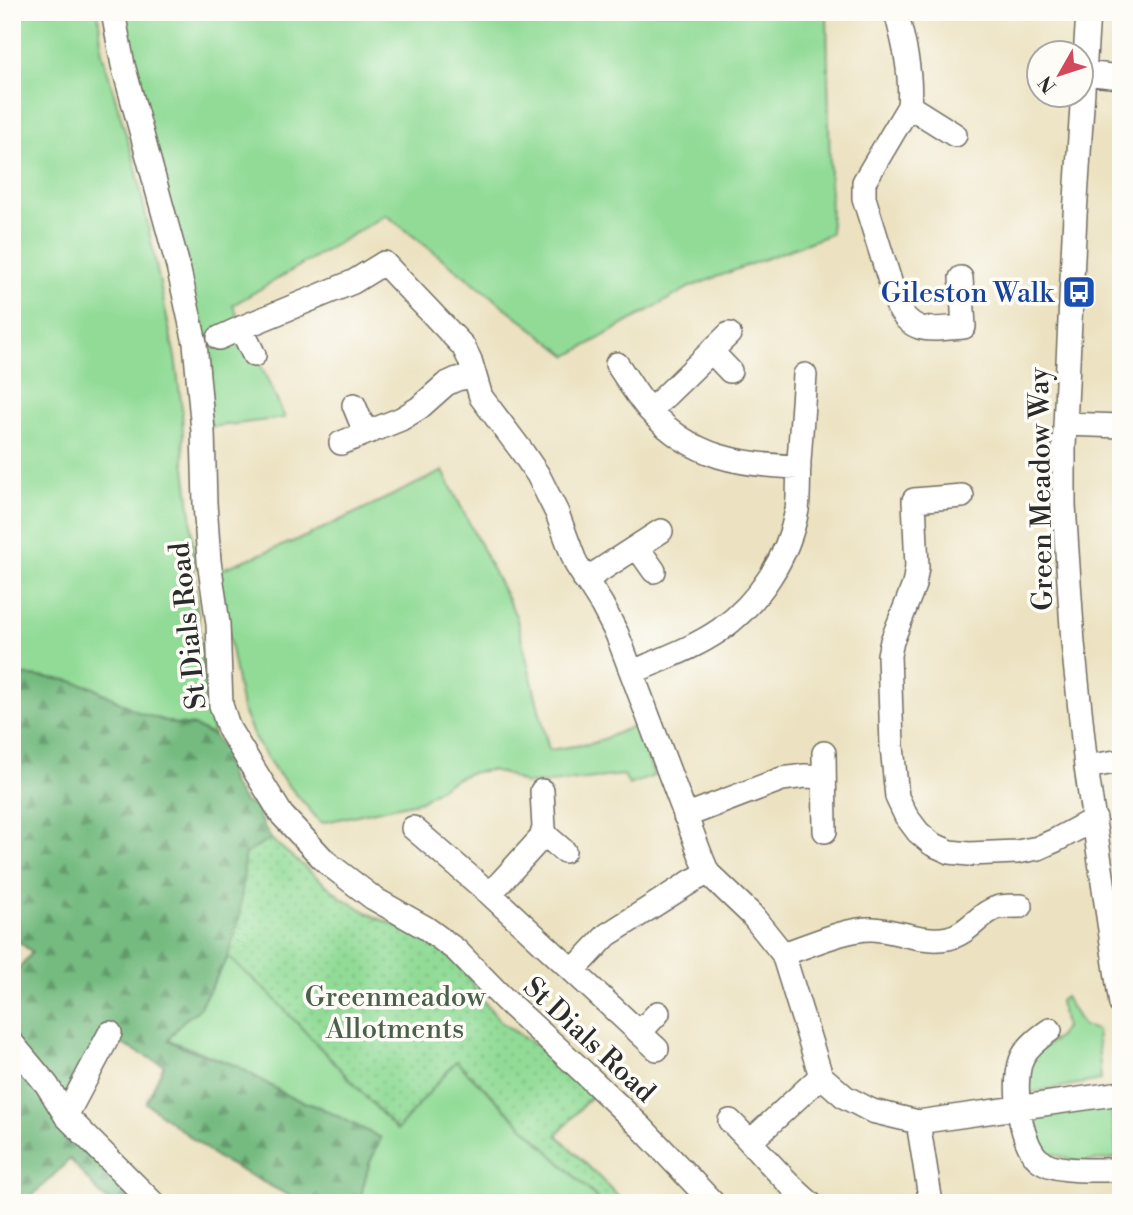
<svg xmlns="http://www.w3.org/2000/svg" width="1133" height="1215" viewBox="0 0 1133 1215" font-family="'Libre Bodoni',serif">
<defs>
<pattern id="forest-firs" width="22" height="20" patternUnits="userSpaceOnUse" patternTransform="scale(1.75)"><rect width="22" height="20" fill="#75bb80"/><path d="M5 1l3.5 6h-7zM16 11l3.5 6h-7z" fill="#609869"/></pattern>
<pattern id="garden-dots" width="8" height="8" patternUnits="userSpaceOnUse" patternTransform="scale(1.75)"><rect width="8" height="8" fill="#92db97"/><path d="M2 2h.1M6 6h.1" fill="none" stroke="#7ebc82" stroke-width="1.8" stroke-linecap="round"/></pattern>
</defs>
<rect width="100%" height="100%" fill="#fdfcf7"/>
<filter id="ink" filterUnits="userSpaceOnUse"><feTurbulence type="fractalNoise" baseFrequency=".0143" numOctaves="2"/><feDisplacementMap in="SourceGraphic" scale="14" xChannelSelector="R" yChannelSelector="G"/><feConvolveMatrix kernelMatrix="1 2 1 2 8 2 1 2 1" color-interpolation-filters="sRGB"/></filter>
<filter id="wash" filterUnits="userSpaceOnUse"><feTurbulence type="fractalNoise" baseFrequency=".00686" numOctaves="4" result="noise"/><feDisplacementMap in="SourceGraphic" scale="28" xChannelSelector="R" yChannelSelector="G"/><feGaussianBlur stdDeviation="1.57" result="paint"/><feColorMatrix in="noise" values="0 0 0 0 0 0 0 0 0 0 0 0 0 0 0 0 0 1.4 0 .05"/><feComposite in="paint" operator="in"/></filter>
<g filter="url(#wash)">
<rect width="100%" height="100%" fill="#ece2c1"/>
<path fill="#92db97" stroke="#5e8361" stroke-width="2" d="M12,12h86l4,41 34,115 39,189 7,52 2,51 7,55 4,74 12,117 7,30 -20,-10 -19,-2 -35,-11 -48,-26 -25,-7 -55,-6z
M122,12h705l4,222 -141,53 -122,69 -182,-141 -153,90 52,113 -74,9z
M443,471l73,145 33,134 45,-7 42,-18 18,51 -25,9 -5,-10 -75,8 -24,1 -17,-9 -17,-5 -22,3 -20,9 -28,19 -100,22 -45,-52 -20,-30 -14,-32 -25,-138 90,-35z
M228,957l41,36 128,136 59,-68 146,142h-243l10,-39 12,-26 -60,-30 -31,-11 -53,-31 -69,-26 15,-19 15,-11z
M1065,997l18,29 14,4 4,50 -79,14 10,-39 27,-18 6,-10 -5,-26z
M1110,1103l7,55 -36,4 -44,-12 -12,-34z"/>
<path fill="url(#forest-firs)" stroke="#507356" stroke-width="2" d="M12,674l55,6 25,7 48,26 35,11 19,2 20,10 12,15 5,32 14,20 11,3 3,11 12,22 -27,16v19l-5,45 -11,38 -30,53 -15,11 -15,19 14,7 55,19 53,31 31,11 60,30 -12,26 -10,39h-56l-84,-44 -73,-56 18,-38 -62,-31 -47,80 84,89h-28l-11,-9 -30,-35 -45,44h-13v-225l20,-26 -20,-16z"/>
<path fill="url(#garden-dots)" stroke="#5e8361" stroke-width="2" d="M271,839l71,59 35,20 25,9 26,12 24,19 19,23 8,15 22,26 56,38 36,34 -36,41 68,68h-23l-146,-142 -59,69 -128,-137 -41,-36 11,-38 5,-45v-19z"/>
</g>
<g filter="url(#ink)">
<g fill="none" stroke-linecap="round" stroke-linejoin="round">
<defs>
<path id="minor" d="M113,12l10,53 55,201 17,77 8,88 2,72 4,58 9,63 3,81 8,24 53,86 44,47 47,36 53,30 30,22 48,49 72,66 65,62 72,76
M896,12c8,30 16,63 13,94l-45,76v16l34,109c16,30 37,21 66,20l-3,-49
M1088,12l-13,203 -11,232v58l9,138 13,124 35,237
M1083,73l38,4
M909,106l46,29
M219,338l22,-10
M711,351l19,20
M254,355l-13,-27 112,-46 31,-19 79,83 7,14 11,37 40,53 17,25 19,38 19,51 26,41 15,29 85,225 6,14 43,41 32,40 38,122 24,21 27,14 46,11 203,-29
M617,364c11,16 21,34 34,48 42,46 89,53 148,55
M354,405l11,27
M650,411l79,-77
M1065,424l56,2
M341,443l60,-24 18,-11 27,-24 11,-5 17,-3
M962,496l-48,4 3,67 -3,18 -22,56 -3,14 3,91 5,51 9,19 12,16 14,12 18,8 19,2 48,-2 21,-4 18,-8 39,-21
M637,547l17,24
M585,580l76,-49
M633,672c29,-13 61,-24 87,-42 39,-28 68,-72 77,-120 2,-16 1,-33 2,-49 2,-28 4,-57 6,-86
M824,753l1,78
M1086,767l35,-6
M685,816l97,-37 23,-3 19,1
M413,828l77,66 167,155
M543,833l21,18
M490,894l51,-56 3,-10 -2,-37
M783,954c25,-8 64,-26 89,-25 25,1 50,14 76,9 22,-5 32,-26 51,-31 7,-1 15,-1 22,-1
M573,971l34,-36 85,-54 16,-8
M1050,1030c-10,7 -21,15 -27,26 -12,23 -4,85 15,103 15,13 49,11 68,11
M640,1032l18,-19
M12,1043l35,42 19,31 87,87
M66,1116l44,-83
M730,1121c27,26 50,57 80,82
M918,1122l13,81
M751,1141l70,-65"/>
</defs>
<use href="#minor" stroke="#6f6b60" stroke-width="26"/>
<use href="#minor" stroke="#fff" stroke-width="23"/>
</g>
</g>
<defs>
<symbol id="bus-square" viewBox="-11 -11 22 22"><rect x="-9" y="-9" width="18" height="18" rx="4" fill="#1a4fb4" stroke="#fdfcf7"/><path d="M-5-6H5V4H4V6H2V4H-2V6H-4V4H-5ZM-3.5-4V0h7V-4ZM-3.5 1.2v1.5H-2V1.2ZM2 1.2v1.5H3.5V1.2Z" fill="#fff"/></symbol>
</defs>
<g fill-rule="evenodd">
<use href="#bus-square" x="1060" y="273" width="38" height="38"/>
</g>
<g text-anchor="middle" stroke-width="7" stroke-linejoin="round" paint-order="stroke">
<g font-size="28" fill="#164399" stroke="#fdfcf7" text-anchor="end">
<text x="1054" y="302">Gileston Walk</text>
</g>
<g font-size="28" fill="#2b2b2b" stroke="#fdfcf7">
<text transform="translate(1040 489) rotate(-91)" y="10">Green Meadow Way</text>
<text transform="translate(187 626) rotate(-96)" y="10">St Dials Road</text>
<text transform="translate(590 1039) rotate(43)" y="10">St Dials Road</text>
</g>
<g font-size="28" fill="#4a604b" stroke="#fdfcf7">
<text x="395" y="1006">Greenmeadow<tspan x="395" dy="32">Allotments</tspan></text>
</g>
</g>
<rect width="1133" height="1215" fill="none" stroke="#fdfcf7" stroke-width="42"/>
<g transform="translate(1060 74) rotate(231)"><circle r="33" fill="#fdfcf7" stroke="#a9a8a5" stroke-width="2"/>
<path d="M0-5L12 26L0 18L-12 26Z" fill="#d1495b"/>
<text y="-10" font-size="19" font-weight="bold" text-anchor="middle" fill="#2b2b2b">N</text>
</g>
</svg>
